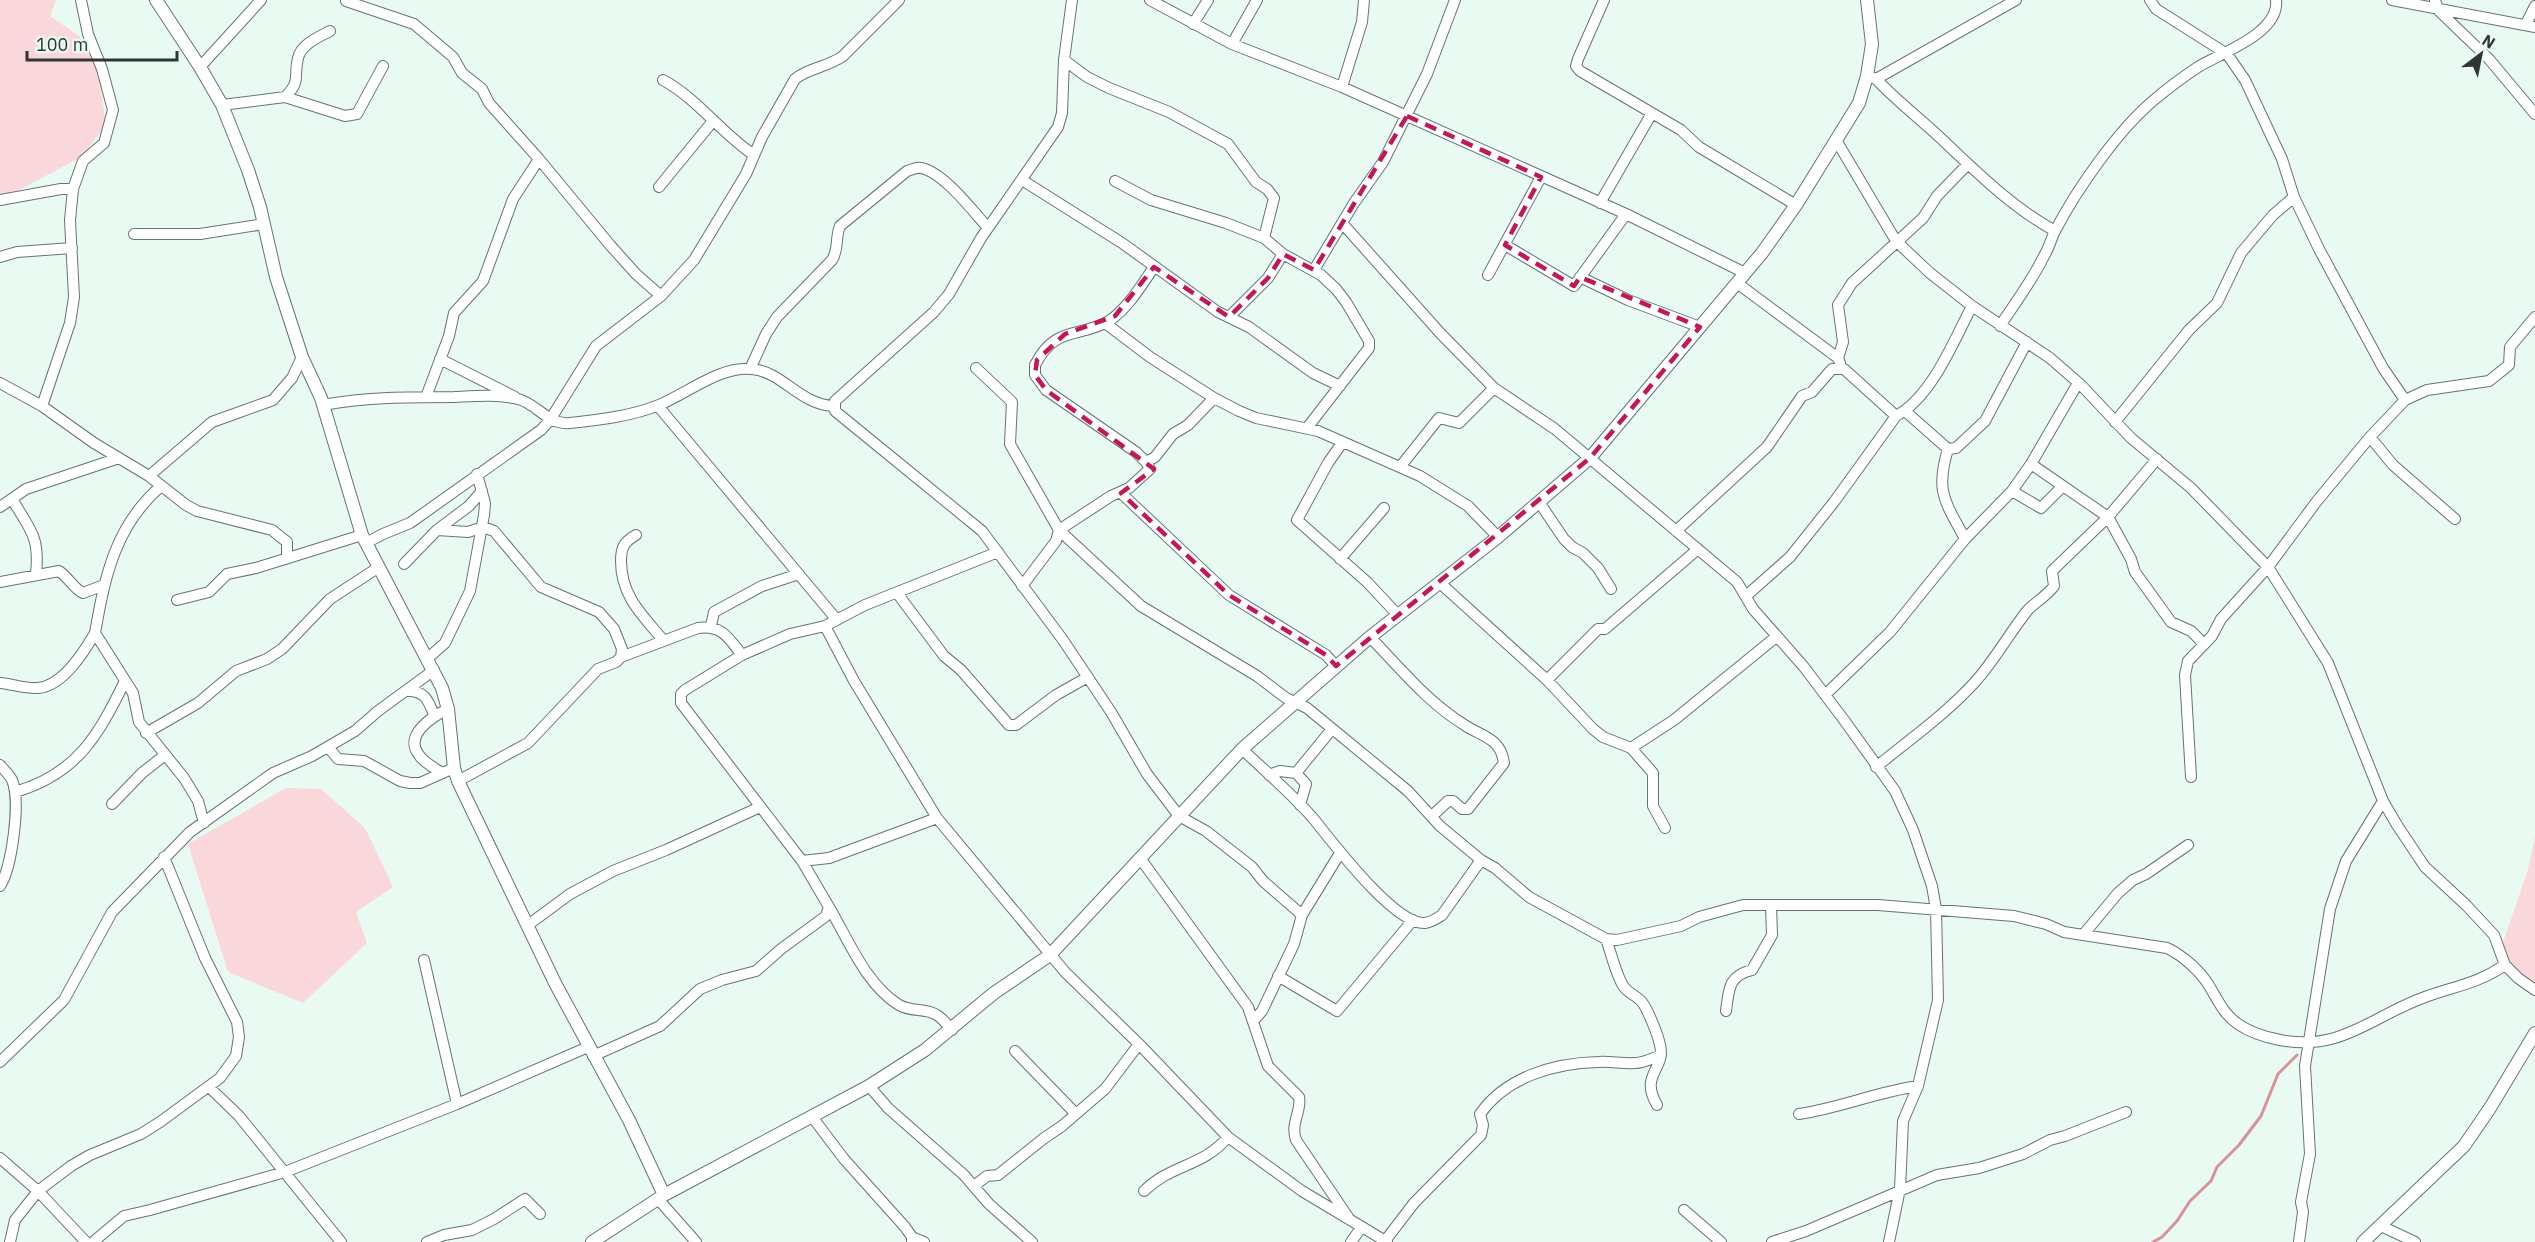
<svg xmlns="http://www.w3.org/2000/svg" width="2535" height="1242" viewBox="0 0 2535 1242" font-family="'IBM Plex Sans',sans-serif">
<rect width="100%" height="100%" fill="#e9faf3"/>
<path fill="#f9d7da" d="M0,0h56l-6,16 29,20 19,34 8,55 -25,32 -75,40 -6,-1z
M286,788l35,1 44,39 28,59 -37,25 11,31 -64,60 -75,-31 -40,-128z
M2535,837v147l-23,-17 -10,-22 25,-72z"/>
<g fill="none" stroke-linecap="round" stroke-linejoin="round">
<path stroke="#d8929a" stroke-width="3" d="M2153,1242l9,-5 15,-16 13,-20 21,-20 6,-14 22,-22 22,-29 17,-42 19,-19"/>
<defs>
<path id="minor" d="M1072,0l-8,60 -2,53 -4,14 -77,111 -32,56 -15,18 -99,89v10l147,120 81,109 48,72 36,62 32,42 27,15 46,36 11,14 39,34
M1150,0l82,44 110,43 284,127 119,59
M1604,0l-26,59 -2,7 4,5 101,59 18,17 97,58
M2150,0l6,9 71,45 18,26 37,79 12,38 25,52 64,119 22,32
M2392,0l143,27
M2435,0l3,10 51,49 46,55
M346,1l68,23 39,33 9,16 20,16 7,14 50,56 71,86 26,29 25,22
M1193,24l15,-24
M2526,24l9,-18
M1232,44l25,-44
M1064,60l23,17 22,11 60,24 59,32 28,38 11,7 7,9 -10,40
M200,67l61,-67
M1867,76l9,3c18,19 38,35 58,53 39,36 74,73 121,99
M1876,79l140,-79
M663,80c35,19 58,53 91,75
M1342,87l20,-65 2,-22
M285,97c17,-17 8,-20 13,-39 3,-14 21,-21 32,-27
M222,105l63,-8 60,19 12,-2 26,-48
M1836,140l60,101 34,32 42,33 78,52 31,27 50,53 60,50 77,79 60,96 55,138 14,24 28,42 41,38 28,30 11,30 13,13 17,12
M1022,180l100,63 96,69 31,15 64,46 27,13
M1115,181l36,19 75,23 38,15 19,16 38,21 15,14 10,13 23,39v7l-62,80
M659,187l54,-66
M0,200l61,-11h12
M1600,203l52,-90
M1342,223l99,111 53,54 61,41 182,153 16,27 51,58 40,53 51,71 18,39 19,56 4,23 2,91 -20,86 -15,35 -3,68 -11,53
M134,234h66l64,-10
M1505,245l69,41 52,-72
M0,257l17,-5 55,-4
M1154,267c-13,19 -26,41 -45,54 -29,17 -54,4 -74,44v10l11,15 90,62 10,10 4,7 -21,19 -18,8 -52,34 82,76 116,70 29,22 21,10 101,83 32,35 41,34 14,8 34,29 77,42 11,1 64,-14 18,-9 44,-12h135l136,11 32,8 18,8 103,16c15,7 32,22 41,36 9,14 15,30 30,40 13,9 26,13 42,16 61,12 92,-24 145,-43 30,-11 52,-13 80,-32
M1314,270l40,-67 29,-41 44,-88 28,-74
M1488,275l53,-98
M1580,277l48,23 72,27
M1737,283l101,75 2,5
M1229,317l39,-39 15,-24
M1105,323l45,34 64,41 25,13 17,7 62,13 102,45 48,30 30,31
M2000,326c15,-23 32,-45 44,-70 5,-8 7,-17 11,-25 22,-42 63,-101 99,-131 14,-12 29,-23 44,-33 23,-14 82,-34 78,-67
M1838,358l5,-16 -5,-37 14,-22 71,-65 14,-22 30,-31
M440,359l75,38
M976,368l36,34 -2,42 49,86 -3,11 -34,45
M750,369l16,-35 11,-17 55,-57c7,-11 3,-22 8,-34l67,-55c7,-2 11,-5 18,-2 21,7 48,42 63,59
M0,383l42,23 52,37 55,33 37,29 11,6 75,19 15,12v16
M426,397l23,-61 5,-23 29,-32 30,-82 26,-40
M323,405c44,-8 86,-8 131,-8 21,-1 44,-3 64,2 20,5 29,26 52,24 29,-3 62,-7 89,-18 29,-12 60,-39 93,-36 31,3 47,35 81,37
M42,406l28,-83 4,-26 -4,-77 3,-31 10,-28 21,-18 9,-33 -11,-41 -14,-35 -7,-34
M658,406l179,214
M1905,411l43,38 8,-1 29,-27 42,-79
M2115,422l74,-92 28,-27 24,-50 32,-38 21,-18
M2370,437l23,28 62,54
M1342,443l-14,20 -31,57 70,62 31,33
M1948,449c-13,43 -3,52 17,90
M1146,462l9,-5 18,-23 15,-9 26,-27
M2031,464l77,53 23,42 4,13 36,50 20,9 13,13
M1400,467l39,-49 20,5 35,-35
M149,476l63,-54 61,-22 19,-22 10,-21
M161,486c-46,40 -56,90 -66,147l38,60 6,29 45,56 14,23 6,22
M2012,491l29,17 21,-21
M1121,493l108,102 97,60 10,11
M12,499c18,31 28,37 24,75
M1539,502l25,37 8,8 11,6 15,15 13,21
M0,507l26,-18 93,-31
M437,530l31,2 15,-5 11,4 47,56 58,25 15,17 8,20 -1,8 -5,5 -18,7 -70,74 -70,38
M1676,531l91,-84 35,-51 10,-4 20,-23h12l52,47
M636,535c-12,7 -15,12 -15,26 0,35 21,54 43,80
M366,543l17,-9 27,-11 131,-93 9,-10 46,-74 65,-50 33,-36 52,-86 16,-37 33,-58c13,-11 33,-12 48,-23l56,-56
M1340,559l44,-51
M404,564l33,-34 32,-24 13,-15
M0,582l59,-11c10,7 15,18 24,22l21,-8
M1440,583l107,97 46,49 10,8 28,11 43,-28 102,-83
M897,593l47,63 17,14 48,55h7l40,-30 32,-18
M1746,596l44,-39 44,-55 62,-86c36,-19 58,-76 76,-110
M177,600l32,-8 18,-18 29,-6 106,-33
M711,626l3,-14 48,-26 37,-12
M825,626l29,55 83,137 128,154 74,72 89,93 74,54 85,51
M1370,637c30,31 58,66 96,89 18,11 35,13 38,37l-36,46h-6l-9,-8h-5l-16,15
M621,657l77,-29c24,-3 30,9 44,27
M428,658l17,-15 25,-52 14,-76 1,-12 -8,-29
M1547,680l51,-51h7l93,-80
M0,683c12,1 26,6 38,5 25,-2 46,-36 57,-55
M406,691c18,-1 22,8 28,24
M1825,695l65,-63 75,-93 47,-48 19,-27 47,-81
M146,733l52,-30 38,-32 31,-12 15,-10 48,-50 49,-32
M328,747l10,12 26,2 36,20 10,2h10l34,-15
M1631,748l22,25v33l12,22
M1242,749c23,22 49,44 70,68 19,23 82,108 113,106 7,-1 11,-4 17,-8l39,-55
M0,765c4,5 9,9 12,15 9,20 0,88 -12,106
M1876,767c33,-27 70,-53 99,-85 19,-21 34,-48 52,-71 8,-9 20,-15 27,-25l-2,-15 56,-54 49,-58
M442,773c-7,-5 -18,-10 -23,-18 -16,-20 14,-39 29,-46
M1296,773l36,-44
M1269,775l11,-4 16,2 10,11 -6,21
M2191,777l-6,-102 3,-14 24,-25 9,-17 47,-52 49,-66 53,-64 35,-37 22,-10 62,-9 20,-16 1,-18 25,-30
M15,792c62,-18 83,-56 110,-111
M112,804l30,-31 23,-18
M937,818l-108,40 -27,3 -121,-158v-9l4,-4 57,-35 48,-21 35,-8 40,-21 133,-53
M1140,858l108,149 20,59 31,31c3,14 -9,26 -3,43l52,77
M829,907c19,32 37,78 70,98 12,7 25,3 36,9 7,3 12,11 17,16
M528,925l42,-31 43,-23 53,-21 94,-43
M2083,935l35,-42 15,-13 13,-6 42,-29
M1606,939c5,13 10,37 18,48 4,6 13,9 18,15 6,8 16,33 18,43 6,25 -21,29 -3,60
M424,960l33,144
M1278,976l59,35 76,-91
M1726,1011c3,-22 2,-35 26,-41l20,-35 -1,-30
M1254,1020l8,-9 32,-67 8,-29 38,-62
M1015,1051l60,62
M593,1056l67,-30 40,-37 22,-9 34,-9 25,-22 45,-33 3,-9 -27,-46
M0,1062l64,-62 48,-88 78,-80 83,-59 39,-17 43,-25 23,-20 56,-41
M869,1086l19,22 76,67 25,29 43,38
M209,1087l30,29 102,126
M1799,1114c41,-6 77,-22 119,-28
M813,1118l31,41 61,68 7,10v5
M0,1158l38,33 48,51
M974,1186l13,-10 11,-1 45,-36 19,-13 43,-37 34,-45
M1144,1191c27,-27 59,-24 84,-54
M658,1199l38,43
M1684,1210l37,32
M2381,1226l34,16
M912,1237l12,5
M1385,1241l29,-38 67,-68 2,-10 -3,-11c26,-37 74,-51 118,-52 12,-1 25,2 37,1 9,0 18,-5 26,-8
M10,1242l5,-22 23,-29 33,-25 19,-11 51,-21 19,-12 60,-44 16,-22 3,-19 -2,-15 -32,-64 -41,-101
M93,1242l31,-26 26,-6 135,-38 172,-68 131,-57
M427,1242l17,-7 28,-5 22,-11 31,-20 15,15
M1351,1242l10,-14
M1772,1242l34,-11 131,-56 42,-7 44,-14 27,-14 15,-4 61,-24
M2299,1242l4,-30 -2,-10 9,-48 -5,-88 25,-157 16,-48 37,-60"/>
<path id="tertiary" d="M156,0l44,67 22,38 26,65 12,37 16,70 26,80 19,41 41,137 80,153 6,21 6,59 4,13 97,202 74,137 35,75
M592,1242l72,-47 205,-109 56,-36 69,-57 56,-38 192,-206 128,-112 128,-100 92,-79 172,-205 34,-48 63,-102 8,-27 5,-32 -5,-44
M2363,1242l101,-96 26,-38 45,-75"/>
</defs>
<use href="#minor" stroke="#66746f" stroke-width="12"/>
<use href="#tertiary" stroke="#66746f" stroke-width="14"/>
<use href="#minor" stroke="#fff" stroke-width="10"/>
<use href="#tertiary" stroke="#fff" stroke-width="12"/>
</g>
<path fill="none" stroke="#c2185b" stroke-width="4.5" stroke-dasharray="12 8" stroke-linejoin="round" d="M1407,116l134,61 -36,68 69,41 6,-9 120,50 -110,131 -254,208 -10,-11 -97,-60 -108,-102 33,-24 -108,-79 -11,-15 2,-15 28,-26 50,-18 39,-49 75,50 39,-39 15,-24 31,16z"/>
<g transform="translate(2481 54) rotate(32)" stroke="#e9faf3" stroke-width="4.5" paint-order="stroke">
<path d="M0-4.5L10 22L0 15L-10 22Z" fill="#303634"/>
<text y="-9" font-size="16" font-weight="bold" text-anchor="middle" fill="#303634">N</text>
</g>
<path d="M27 51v9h150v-9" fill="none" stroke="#303634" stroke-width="3"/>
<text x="36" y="51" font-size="18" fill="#303634" stroke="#e9faf3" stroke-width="4.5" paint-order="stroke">100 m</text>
</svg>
